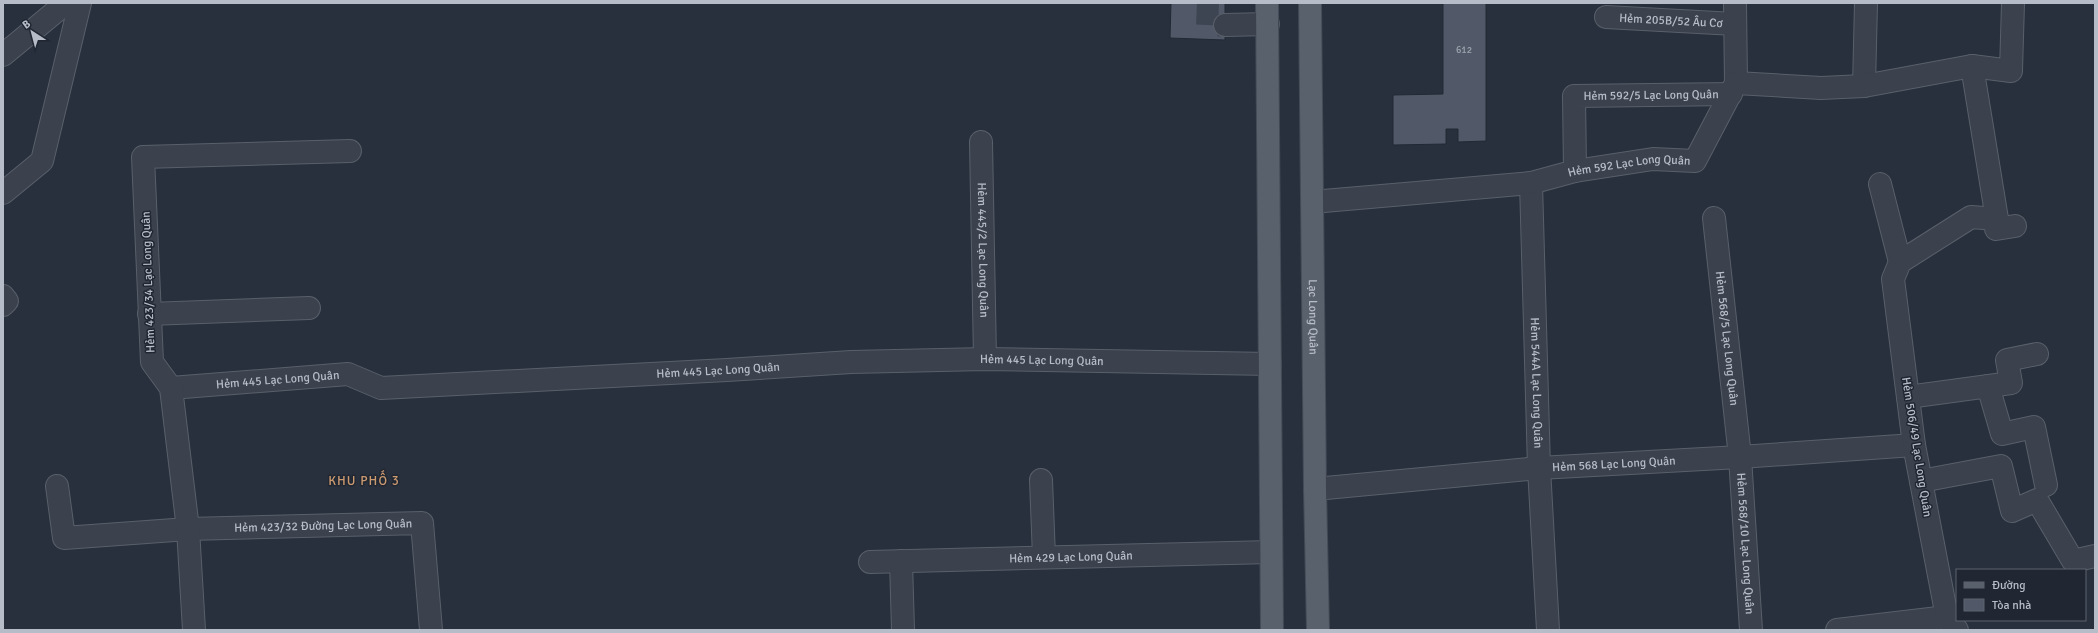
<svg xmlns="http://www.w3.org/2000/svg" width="2098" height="633" viewBox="0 0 2098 633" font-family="Signika,sans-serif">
<rect width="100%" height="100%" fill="#28303d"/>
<path fill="#515968" stroke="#222935" d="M1171,3h54v37l-55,-2z
M1443,3h43v138l-28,1v-13h-12v15l-53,1v-50l50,-1z"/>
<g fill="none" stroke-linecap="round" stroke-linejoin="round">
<path stroke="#3d4552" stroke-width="22" stroke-dasharray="22 11" stroke-linecap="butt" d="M1208,3l-1,23 18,-1"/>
<defs>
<g id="minor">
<path d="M1735,3l1,80"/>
<path id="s1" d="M1606,17l129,7"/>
<path d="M1225,25l43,-1"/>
<path d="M3,55l63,-52"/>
<path d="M1972,66l25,153"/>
<path d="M1864,86l2,-83"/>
<path id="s2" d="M981,142l4,217"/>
<path id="s3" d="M1575,171l-1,-75 157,-2"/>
<path id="s4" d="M1531,183l8,285 9,162"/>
<path d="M1880,184l20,78"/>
<path d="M3,193l39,-32 38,-158"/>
<path id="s5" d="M1312,202l219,-19 44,-12 78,-12 42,2 41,-78 85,5 43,-2 108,-20 39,5 2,-68"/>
<path id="s6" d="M1714,218l26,239 11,173"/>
<path d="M3,296l4,5 -4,4"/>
<path d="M149,314l160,-6"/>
<path d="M1988,386l14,48 32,-7 12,58"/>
<path id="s7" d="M171,388l177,-14 33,14 346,-18 124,-8 134,-3 285,5"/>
<path d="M1908,397l103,-14 -4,-23 30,-6"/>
<path d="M1041,480l3,77"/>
<path d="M1921,481l80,-15 11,45 25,-11 36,61 22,-5"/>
<path id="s8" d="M57,486l7,52 124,-9 234,-6 9,107"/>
<path id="s9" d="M1315,489l224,-21 201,-11 174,-12"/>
<path d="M901,561l2,69"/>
<path id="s10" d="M870,562l401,-10"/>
<path d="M194,630l-6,-101 -17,-141 -19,-26 -9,-205 207,-6"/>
<path d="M1837,630l110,-13"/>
<path d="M1957,630l-10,-13 -33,-172 -21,-166 7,-17 71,-45 26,2 -1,10 19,-3"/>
</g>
<g id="major">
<path d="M1267,3l5,627"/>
<path id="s11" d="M1310,3l5,486 3,141"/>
</g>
</defs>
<use href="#minor" stroke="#59606b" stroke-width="24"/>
<use href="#major" stroke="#444b57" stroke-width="24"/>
<use href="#minor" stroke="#3b424d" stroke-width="22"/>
<use href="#major" stroke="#59616d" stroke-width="22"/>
</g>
<g text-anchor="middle" stroke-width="3" stroke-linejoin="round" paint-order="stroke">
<g font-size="10" fill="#9ea4b0">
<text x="1464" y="53">612</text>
</g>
<g font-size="12" fill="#b7bdc8" stroke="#202733">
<text dy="4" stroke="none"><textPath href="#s1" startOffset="65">Hẻm 205B/52 Âu Cơ</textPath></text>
<text dy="4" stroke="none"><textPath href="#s3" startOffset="152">Hẻm 592/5 Lạc Long Quân</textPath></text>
<text dy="4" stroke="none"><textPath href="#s5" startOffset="320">Hẻm 592 Lạc Long Quân</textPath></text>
<text dy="4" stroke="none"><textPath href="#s2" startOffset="108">Hẻm 445/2 Lạc Long Quân</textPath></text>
<text transform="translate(148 282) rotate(-92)" y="4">Hẻm 423/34 Lạc Long Quân</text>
<text dy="4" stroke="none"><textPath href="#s11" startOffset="314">Lạc Long Quân</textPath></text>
<text dy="4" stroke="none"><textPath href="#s6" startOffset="121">Hẻm 568/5 Lạc Long Quân</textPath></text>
<text dy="4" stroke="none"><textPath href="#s7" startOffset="875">Hẻm 445 Lạc Long Quân</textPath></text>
<text dy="4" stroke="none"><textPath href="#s7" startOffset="551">Hẻm 445 Lạc Long Quân</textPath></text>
<text dy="4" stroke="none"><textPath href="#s7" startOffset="107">Hẻm 445 Lạc Long Quân</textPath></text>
<text dy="4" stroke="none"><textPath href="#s4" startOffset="200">Hẻm 544A Lạc Long Quân</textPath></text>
<text transform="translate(1917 447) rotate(81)" y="4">Hẻm 506/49 Lạc Long Quân</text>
<text dy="4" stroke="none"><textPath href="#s9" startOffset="300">Hẻm 568 Lạc Long Quân</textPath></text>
<text dy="4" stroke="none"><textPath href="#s8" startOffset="312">Hẻm 423/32 Đường Lạc Long Quân</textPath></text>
<text dy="4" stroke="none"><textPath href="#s6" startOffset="327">Hẻm 568/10 Lạc Long Quân</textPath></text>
<text dy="4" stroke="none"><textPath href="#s10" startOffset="201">Hẻm 429 Lạc Long Quân</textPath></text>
</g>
<g font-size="13" letter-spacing="1" fill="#cb9a70" stroke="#202733">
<text x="364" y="485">KHU PHỐ 3</text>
</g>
</g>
<rect width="2098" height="633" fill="none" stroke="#b7bdc8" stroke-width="8"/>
<rect x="1956" y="569" width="130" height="52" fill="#202733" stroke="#5c636f"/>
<rect x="1964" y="582" width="20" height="6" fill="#59616d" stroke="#5c636f"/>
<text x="1992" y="589" font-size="12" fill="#b7bdc8">Đường</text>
<rect x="1964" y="599" width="20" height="12" fill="#515968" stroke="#5c636f"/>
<text x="1992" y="609" font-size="12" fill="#b7bdc8">Tòa nhà</text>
<g transform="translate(32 32) rotate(324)" stroke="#202733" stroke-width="3" paint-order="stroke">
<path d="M0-3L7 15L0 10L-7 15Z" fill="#b7bdc8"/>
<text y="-6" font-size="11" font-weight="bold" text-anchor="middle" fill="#b7bdc8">B</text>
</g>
</svg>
